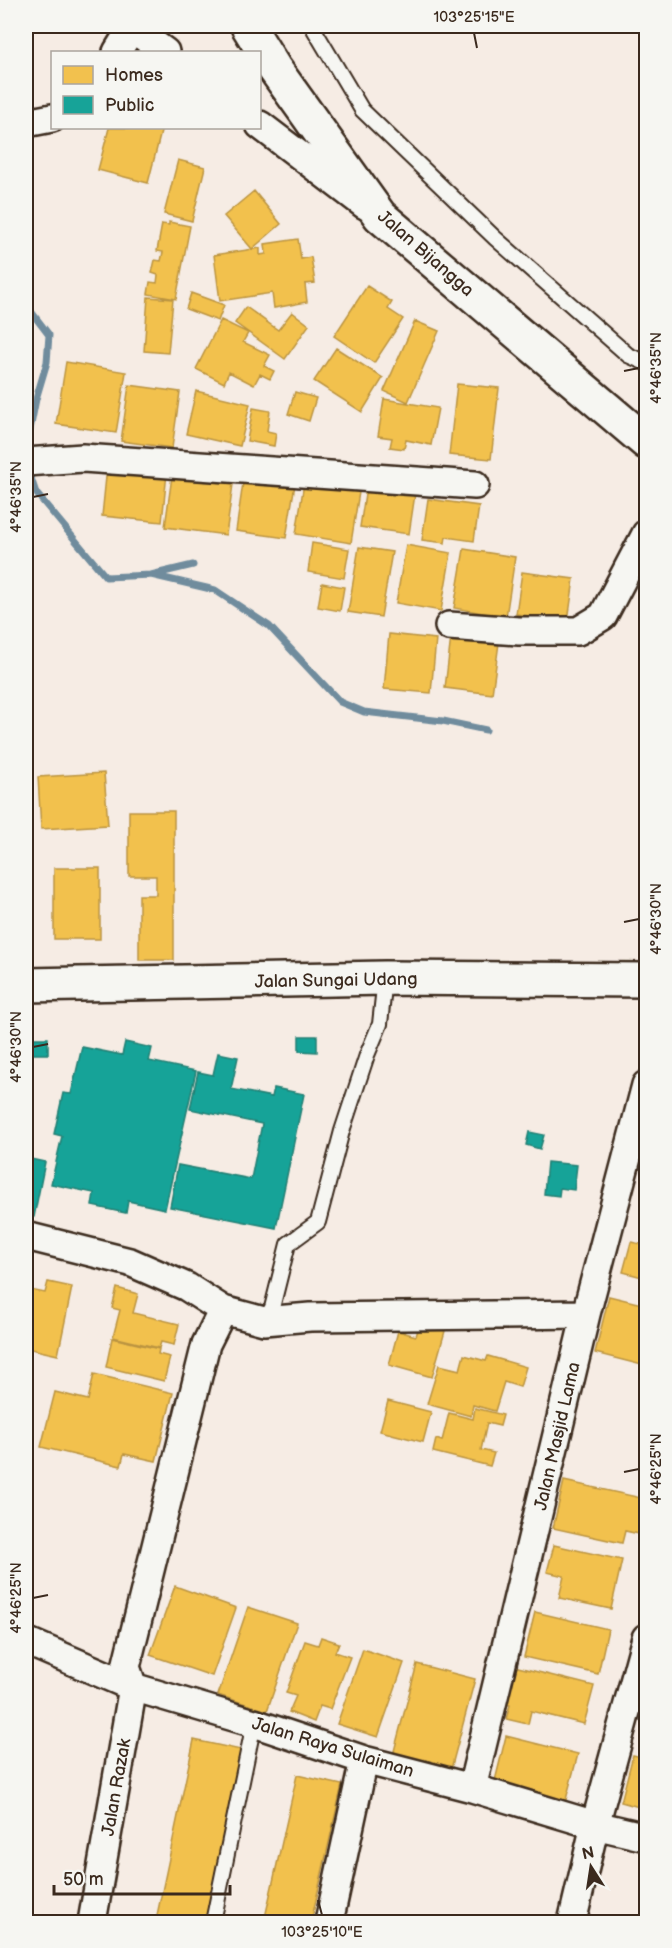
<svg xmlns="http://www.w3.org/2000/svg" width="672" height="1948" viewBox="0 0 672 1948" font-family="'Balsamiq Sans',sans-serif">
<rect width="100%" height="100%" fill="#f6ece4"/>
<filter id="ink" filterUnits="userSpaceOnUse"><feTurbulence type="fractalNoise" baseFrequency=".0167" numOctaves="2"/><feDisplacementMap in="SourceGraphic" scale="12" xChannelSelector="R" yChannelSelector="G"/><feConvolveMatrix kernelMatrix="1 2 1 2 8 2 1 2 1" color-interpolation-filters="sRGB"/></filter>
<g filter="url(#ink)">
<path fill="#f2c14e" stroke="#bb9440" stroke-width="1.5" d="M109,128h53l-14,55 -50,-13z
M178,160l27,7 -13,54 -28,-7z
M254,191l27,33 -29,25 -28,-33z
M169,222l21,4 -14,73 -28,-5 2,-12 7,1 1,-8 -6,-2 3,-13 6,1 2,-9 -6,-1 5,-27 7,1z
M298,239l3,20 10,-2 4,26 -10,1 2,18 -33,6 -2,-15 -52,8 -6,-46 46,-7v7l6,-1 -1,-10z
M367,286l25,16 -4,7 15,10 -29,44 -40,-27z
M191,293l33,12 -6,16 -32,-12z
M148,297l25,2 -5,54 -24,-2z
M246,307l32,23 14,-18 17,13 -24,34 -50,-36z
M221,320l27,13 -5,9 27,13 -6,11 10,5 -4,8 -10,-5 -6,11 -25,-13 -5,11 -28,-14z
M415,321l24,10 -31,71 -24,-11z
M336,348l47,30 -21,34 -48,-31z
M66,362l60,10 -10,61 -60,-9z
M457,384l42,4 -8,71 -42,-4z
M129,385l51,7 -8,56 -51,-7z
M196,391l54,13 -10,42 -54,-12z
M295,392l21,6 -7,23 -21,-7z
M384,399l54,9 -7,37 -25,-5 -2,9 -14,-2 2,-9 -14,-2z
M253,408l17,3 -3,20 9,2 -2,13 -27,-5z
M107,467l60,6 -5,49 -60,-6z
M173,469l61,8 -8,58 -61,-8z
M244,476l51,8 -9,54 -50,-7z
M304,483l55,9 -8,51 -55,-9z
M366,488l49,6 -6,40 -49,-7z
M428,499l51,7 -5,35 -28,-4 -1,6 -23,-3z
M312,543l37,6 -5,29 -36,-6z
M406,545l45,8 -10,58 -45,-8z
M359,547l33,5 -11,65 -33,-5z
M464,549l51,8 -9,60 -52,-9z
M522,572l52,7 -6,42 -52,-7z
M322,583l22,4 -4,24 -22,-4z
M389,634l47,5 -5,54 -47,-4z
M451,637l48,6 -7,51 -47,-6z
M104,773l4,52 -67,4 -3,-52z
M129,811h45v149h-35v-65h17v-19h-27z
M54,868h46v71h-46z
M631,1242l15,3v33l-23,-6z
M26,1277l6,2 -2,11 15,3 3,-11 24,5 -14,68 -32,-7z
M117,1288l21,6 -5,19 46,11 -5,21 -13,-3 -2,6 -46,-11 7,-27 -8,-2z
M609,1296l37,9v61l-51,-13z
M420,1324l25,7 -13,46 -43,-12 9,-34 18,5z
M112,1338l47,11 -1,5 12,3 -6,24 -58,-14z
M464,1355l22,6 2,-5 38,11 -6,20 -16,-5 -9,29 -22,-6 -2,11 -44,-12 12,-39 21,5z
M94,1374l79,19 -17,68 -32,-7 -3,12 -80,-19 14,-55 33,8z
M388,1401l43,11 -8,30 -43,-11z
M475,1408l28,7 -3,11 -13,-3 -6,27 13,3 -4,13 -57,-14 3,-13 6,2 7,-28 24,6z
M564,1481l82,18v25l-2,11 -19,-4 -3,12 -69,-15z
M554,1545l68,15 -11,49 -52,-11 5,-22 -17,-4z
M175,1586l61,22 -24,68 -62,-21z
M248,1607l49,16 -30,88 -49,-16z
M535,1612l73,17 -10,45 -74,-17z
M321,1637l18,6 -4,9 15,5 -20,52 -10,-3 -6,16 -25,-10 7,-16 -10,-3 19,-52 13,4z
M363,1649l41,14 -26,74 -41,-13z
M417,1664l58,15 -24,90 -58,-14z
M514,1666l80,20 -10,38 -53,-13 -3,13 -22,-5 4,-14 -6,-1z
M506,1736l72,18 -14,53 -71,-18z
M194,1740l47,10 -36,172h-37l-12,-2z
M633,1755l13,3v51l-25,-7z
M297,1775l45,10 -31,137h-47z"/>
<path fill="#17a398" stroke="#227f73" stroke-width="1.5" d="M299,1036h18v16l-18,-1z
M31,1038h17v16h-17z
M125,1042l27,6 -3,13 47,10 -31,138 -37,-8 -2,12 -34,-7 2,-13 -43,-9 11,-48 -8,-2 9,-41 8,1 11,-47 40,8z
M218,1053l20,4 -7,32 41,8 2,-9 30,6 -28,134 -106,-21 8,-42 73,14 11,-55 -72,-15 8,-37 15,3z
M529,1132l15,3 -4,14 -14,-4z
M26,1158l19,4 -11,55 -8,-1z
M547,1162l30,3 -3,25 -14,-2 -1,8 -15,-2z"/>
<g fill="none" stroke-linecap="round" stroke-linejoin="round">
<path stroke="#6f8c9d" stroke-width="7" d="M26,305l23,30 -2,27 -11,37 -9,46
M28,469l8,24 70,84 45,-2 42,-10
M151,575l64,15 54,36 71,76 24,10 79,9 43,9"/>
<defs>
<path id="lane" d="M312,26l50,84 133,128 133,117 18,8
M264,1321l8,-13 16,-64 30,-22 24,-91 25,-76 13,-31 5,-46
M213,1922l41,-199"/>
<path id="street" d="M132,28l33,24
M117,52l16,-26
M26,123l26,-5
M260,125l105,80
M26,462l57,-4 392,27
M449,626l70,5h59l25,-15 43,-82
M26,1236l104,26 57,25 36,23 41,11 46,-4 276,-3
M26,1641l107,46 121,36 110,37 108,28 123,37 51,12
M472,1788l114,-474 60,-229
M92,1922l41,-235 -7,-20 80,-323 17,-34
M329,1922l35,-162
M572,1922l23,-97 51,-187"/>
<path id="secondary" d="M248,26l26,42 106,148 266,226
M26,985l359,-7 261,2"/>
</defs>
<use href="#lane" stroke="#3b2a1e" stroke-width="18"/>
<use href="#street" stroke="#3b2a1e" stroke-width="32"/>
<use href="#secondary" stroke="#3b2a1e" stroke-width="38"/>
<use href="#lane" stroke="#f6f6f2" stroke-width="14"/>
<use href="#street" stroke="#f6f6f2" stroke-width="27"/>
<use href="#secondary" stroke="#f6f6f2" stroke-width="33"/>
</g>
</g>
<path fill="none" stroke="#3b2a1e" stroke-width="2" d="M474,33l3,15M624,371l15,-3M33,497l15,-3M624,922l15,-3M33,1047l15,-3M624,1472l15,-3M33,1598l15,-3M318,1900l4,15"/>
<g text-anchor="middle" stroke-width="6" stroke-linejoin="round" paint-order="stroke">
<g font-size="18" fill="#3b2a1e" stroke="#f6f6f2">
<text transform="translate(426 253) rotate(41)" y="6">Jalan Bijangga</text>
<text transform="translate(336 980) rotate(-1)" y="6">Jalan Sungai Udang</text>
<text transform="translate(557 1436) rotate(-77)" y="6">Jalan Masjid Lama</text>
<text transform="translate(333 1747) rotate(17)" y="6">Jalan Raya Sulaiman</text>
<text transform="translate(116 1787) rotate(-80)" y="6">Jalan Razak</text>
</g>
</g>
<rect width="672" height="1948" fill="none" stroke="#f6f6f2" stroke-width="66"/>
<rect x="51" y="51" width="210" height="78" fill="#f6f6f2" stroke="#aba49d" stroke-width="1.5"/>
<rect x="63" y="66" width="30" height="18" fill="#f2c14e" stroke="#aba49d" stroke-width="1.5"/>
<text x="105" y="81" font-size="18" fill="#3b2a1e">Homes</text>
<rect x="63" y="96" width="30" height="18" fill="#17a398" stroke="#aba49d" stroke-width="1.5"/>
<text x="105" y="111" font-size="18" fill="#3b2a1e">Public</text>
<g transform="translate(591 1867) rotate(348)" stroke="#f6f6f2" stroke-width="4.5" paint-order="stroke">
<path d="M0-4.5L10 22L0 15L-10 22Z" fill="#3b2a1e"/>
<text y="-9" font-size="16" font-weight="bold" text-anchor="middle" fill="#3b2a1e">N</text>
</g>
<path d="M54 1885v9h176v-9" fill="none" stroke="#3b2a1e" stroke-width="3"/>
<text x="63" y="1885" font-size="18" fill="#3b2a1e" stroke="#f6f6f2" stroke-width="4.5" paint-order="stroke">50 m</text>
<rect x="33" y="33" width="606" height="1882" fill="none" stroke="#3b2a1e" stroke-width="2"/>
<g font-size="15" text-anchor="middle" fill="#3b2a1e">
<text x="474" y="22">103°25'15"E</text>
<text transform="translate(656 368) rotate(-90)" y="5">4°46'35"N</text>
<text transform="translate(16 497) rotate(-90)" y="5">4°46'35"N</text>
<text transform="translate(656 919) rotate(-90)" y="5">4°46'30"N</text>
<text transform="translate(16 1047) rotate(-90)" y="5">4°46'30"N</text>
<text transform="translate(656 1469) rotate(-90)" y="5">4°46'25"N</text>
<text transform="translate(16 1598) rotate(-90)" y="5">4°46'25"N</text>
<text x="322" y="1937">103°25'10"E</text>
</g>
</svg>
